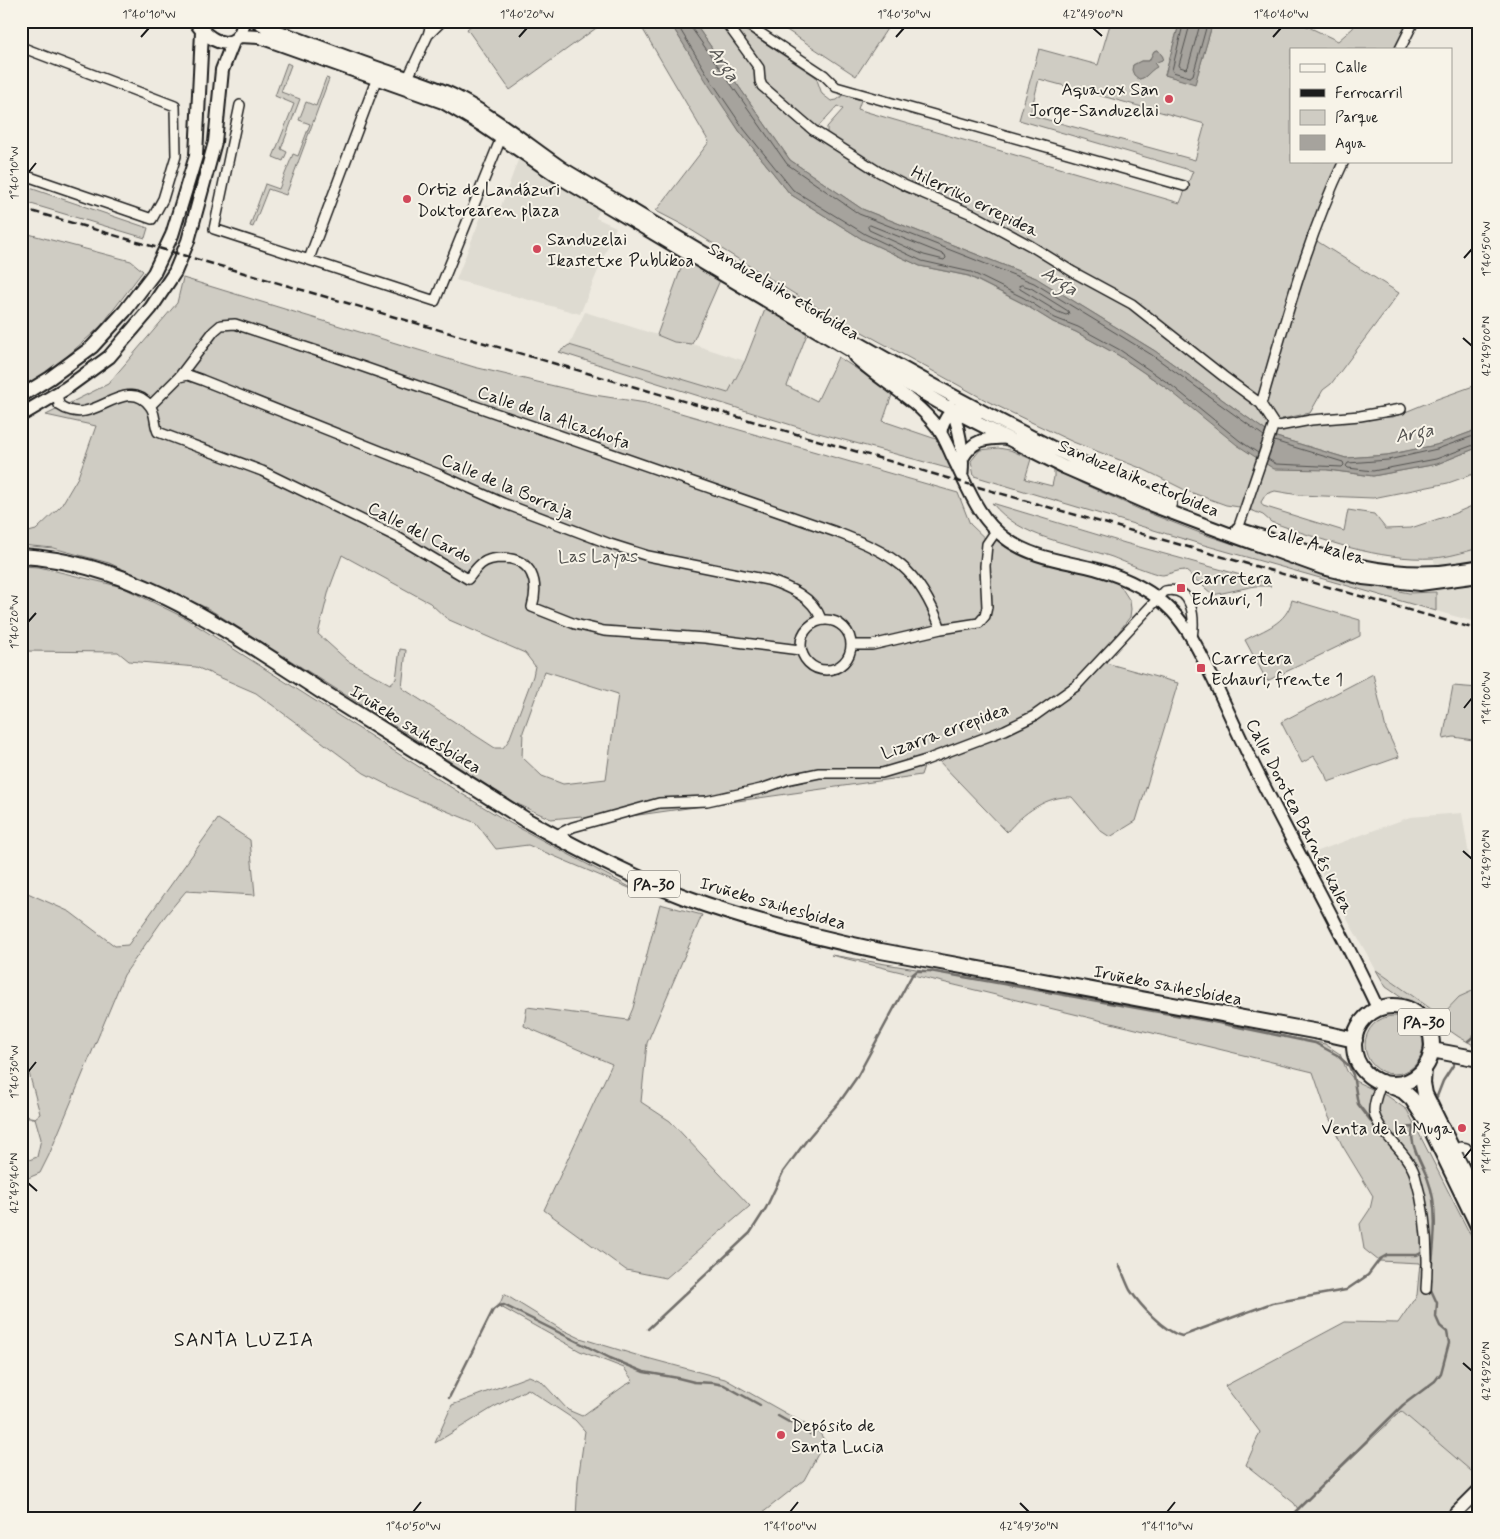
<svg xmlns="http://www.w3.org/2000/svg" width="1500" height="1539" viewBox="0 0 1500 1539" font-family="Mynerve,sans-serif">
<rect width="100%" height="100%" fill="#eeeae0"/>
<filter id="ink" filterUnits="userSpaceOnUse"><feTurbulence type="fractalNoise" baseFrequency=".02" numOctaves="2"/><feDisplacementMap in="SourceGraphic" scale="10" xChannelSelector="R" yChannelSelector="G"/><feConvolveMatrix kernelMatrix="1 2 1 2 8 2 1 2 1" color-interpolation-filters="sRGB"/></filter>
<g filter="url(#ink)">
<path fill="#dedbd1" d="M518,160l82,49 -4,9 20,9 -36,87 -124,-34 30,-76 14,5z
M585,312l72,23 17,7 18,2 53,17 -17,32 -159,-48z
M1479,523v100l-43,-12v-39l-6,-36z
M1462,813l17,103v72l-20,9 -18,19 -65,-46 -66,-116 100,-37z
M1401,1411l76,65 2,-2v44h-189z"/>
<path fill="#cfccc3" stroke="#767470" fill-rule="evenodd" d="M477,21h129l-96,69 -43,-61z
M638,21h31l71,111 50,62 72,45 58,27 48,10 54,27 31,19 23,10 42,23 50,34 160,81 45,6 64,-12 42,-17v25l-31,11 -75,15 -74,-3 -24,-4 -9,3 -5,8 2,4 81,25 4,-21 26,4 12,15 25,-1 42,-14 26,-11v45c-15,4 -30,9 -45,10 -56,3 -111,-18 -163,-36l-8,-7 -17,-7 -20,-3 -39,-14 -44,-22 -70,-27 -84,-40 -183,-101 -123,-76 -27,-14 53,-69z
M693,21h28l35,48 1,14 2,4c34,33 75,58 115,84l6,-2 -53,-34v-8l16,-18 -6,-3 -19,21 -3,-1 -35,-26 -14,-14 -3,-5 -2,-13 -25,-37 -1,-4 4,-1 77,51 6,17 9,7 6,-1 6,-5 18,5 -3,9 9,3 313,91 13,-32 -174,-51 20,-71 59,16 13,-44h69l-15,54 30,8 18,-61 -2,-1h85l42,20 15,-13 3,-7h58l-14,28h-109v112h53l-32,77 87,55 -68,91 -8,6 -13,23 -28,6 111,-2 44,-18 42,-15v45l-43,16 -49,10 -41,3 -73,-22 -118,-85 -119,-73 -174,-69 -72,-49zM1158,50l5,7 -1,3 -5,1 -2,3 1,3c-7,4 -9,11 -17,12 -5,-4 -8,-7 -6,-14l8,-4h8l5,-10zM1039,79l166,45 -10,36 -165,-45z
M773,21h119l-36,55z
M287,63l4,2 -10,27 19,7 -19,50 6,3 -4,9 -10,-4 21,-53 -19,-8z
M326,78l3,1 -43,116 -18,-6 -15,38 -3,-1 15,-42 14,5 14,-35 5,2 12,-32 -11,-4 7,-18 10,4z
M21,185l127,43 -3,10 -124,-37z
M21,232l110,29 12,10 -42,55 -54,48 -26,12z
M684,260l37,18 -29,66 -18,-2 -17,-7z
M183,278l291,89 114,27 58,9 312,90 12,31 23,22 3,-15 44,25 66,17 15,14 9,14 1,8 -1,8 -32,42 8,4 72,20 -42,138 -26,16 -9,-6 -29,-34c-25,-2 -50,17 -65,35l-72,-75 -9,3 -5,15 -332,47 -8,-6 -30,3 -38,-17 -104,-67 -200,-126 -100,-46 -56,-15 -32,-3v-11l15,-4 25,-24 17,-29 18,-51 -50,-11 62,-31 69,-81zM342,555l88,48 17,16 78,34 10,13 -2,10 -24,64 -6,8h-8l-93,-60 4,-38 -6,-1 -4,30 -6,5 -42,-23 -30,-27 11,-44zM545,671l73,23 -12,85 -43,5 -21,-8 -20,-19 1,-25z
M766,307l41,27 -20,52 30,15 21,-44 55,35 -10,29 53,18 18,31 -150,-41 -245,-77 10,-7 159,48 17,-32z
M998,448l12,2 21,9 -6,20 27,7 2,-9v-9l27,15 60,27 59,23 109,36 64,17 36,7 27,-1v19l-239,-68 -223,-67 -3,-15 9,-11z
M992,503l133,40 130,36 16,7h-16l-42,9 -28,-25c-8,0 -15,4 -22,5 -8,0 -41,-14 -51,-18 -41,-14 -91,-18 -120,-54z
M21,566l18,1 83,20 63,31 272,173 53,32 131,70 -113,-48 -32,4 -20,-26 -71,-29 -41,-21 -108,-80 -60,-26 -67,-6 -11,-9 -97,-1z
M1292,600l68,20v16l-93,45 -22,-41c20,-11 41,-16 47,-40z
M1373,674l13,55 13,28 -71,25 -3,-8 -11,-18 -12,7 -21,-41z
M1453,686l26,2v53l-25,-4 -11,2z
M218,819l32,21 5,55 -69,-4 -20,24 -42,60 -75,180 -9,18 -19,8v-18l16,-6 4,-18 -6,-21h-14v-3l14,3 5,-4 -19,-71v-153l49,22 45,34 13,-1z
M660,904l42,11 -55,128 -6,59 29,19 80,85 -84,72 -40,-8 -82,-60 68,-146 -88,-38 3,-19 101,13 5,-12z
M831,955l237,39 257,50 15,10 7,17 8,10 34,16 18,13 72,142v222l-2,2 -76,-65 -103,98 -4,-6 -48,-38 14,-33 -35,-46 120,-64 53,1 19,-28 3,-32 -41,-2 -15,-12 -4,-25 10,-15 3,-13 -31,-51 -15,-32 -14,-41z
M1376,970l65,46 18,-19 20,-9v60l-20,-11 -73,-50z
M1365 1045a29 29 0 1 1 58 0a29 29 0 1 1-58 0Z
M504,1294l55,34 21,10 56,17 89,24 94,53 6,9 -21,39 -48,38h-180l2,-38 7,-49 -10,-11 -47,-31 -34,18 -59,36 17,-38 77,-29 12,5 27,29 14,6 42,-30 9,-5 -9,-13 -44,-17 -81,-45z"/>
<path fill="#a6a39d" stroke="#6f6d69" d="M669,21h24l97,139 72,49 174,69 119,73 118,85 73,22 41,-3 49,-10 43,-16v18l-42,17 -64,12 -45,-6 -54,-1 -37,-24 -69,-56 -50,-34 -42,-23 -23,-10 -31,-19 -53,-27 -49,-10 -58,-27 -72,-45 -50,-62 -32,-48z
M1180,21l33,1 -18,62 -30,-9z
M1158,50l5,7 -1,3 -5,2 -2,2 2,3c-8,4 -10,11 -18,12l-5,-4 -2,-5 1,-5 8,-4h8l5,-10z"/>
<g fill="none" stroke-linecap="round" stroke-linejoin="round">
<path stroke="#535250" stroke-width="1" d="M675,21l37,61 32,47 49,61 72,44 57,27 49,11 53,26 31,20 23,9 42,23 51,35 69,56 18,12
M689,21l1,5 97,138 72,50 175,69 118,72 112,81
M1184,21l-12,49 1,2 17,5 3,-2 15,-54
M1191,21l-12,44 1,2 6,2 2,-2 13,-46
M870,225l75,30 1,3 -2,2 -20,-5 -55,-25 -1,-3z
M1022,285l9,3 37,23 1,3 -3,1 -8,-3 -38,-23 -1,-3z
M1479,434l-42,15 -49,11 -40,3 -2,3 2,2 25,3 63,-12 43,-16
M1268,459l8,5 66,3 2,-2 -1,-3 -69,-21"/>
<path stroke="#6f6d69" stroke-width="2.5" d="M1468,1041l11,-9
M1436,1099l7,-18 11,-17
M1416,1122c-12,17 7,42 12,58 11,28 6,64 3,93
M1396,1135l10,-7 6,-1
M1119,1265c4,8 7,17 11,25 10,15 34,42 52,46l90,-33 74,-13 22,-15 12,-16 7,-4h30l6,-3
M648,1329l102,-96 16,-25 17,-36 26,-35 32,-37 16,-23 55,-102 5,-4h13l279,50 106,22 22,12 12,11 4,9 5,29 19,25
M449,1398l44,-88 5,-4 6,-1 106,53 34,14 34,6 16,4 19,1 11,2 36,20
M778,1416l34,19
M1289,1518l114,-113 32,-24 6,-8 8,-30 -2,-11 -7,-6 -4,-9 1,-14 -6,-13v-11"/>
<defs>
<path id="minor" d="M725,21l34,47 1,13 2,5 51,44 66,42 27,14 68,29 57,31 42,26 59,32 91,72 38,28 13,20 5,2 32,-6 49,-4 41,-7
M742,21l82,54 12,12 348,99
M428,35l14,-14
M21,47l154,59 1,50 -13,43 -11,20 -131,-45
M1400,49l14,-28
M406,82l22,-47 4,-14
M240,105l-26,124 221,72 66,-163
M309,259l69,-184
M179,377l9,-2 14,5 236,94 65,29 107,41 38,12 120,24c21,7 45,17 53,39
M57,393l2,12c7,5 17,8 26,6 20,-3 47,-30 65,-5 6,7 4,18 8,26l104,39 137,67 69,41c4,-5 8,-11 13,-15 6,-5 15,-6 22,-6 30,1 36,25 29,49l43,17 29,7 101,7 95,12
M1261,404c24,-82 46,-166 83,-243
M150,406l29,-29 35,-46 7,-6 14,-1 97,32 504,176c57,22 83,36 105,97
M1238,529l36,-105
M801 645a25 25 0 1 1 50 0a25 25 0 1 1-50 0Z
M851,645h21l69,-16 38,-6 6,-7 2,-9 -2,-41 2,-22 9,-13
M554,836l19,-9 86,-24 48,-2 54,-12 29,-10 29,-6h63l44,-13 79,-30 29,-14 42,-30 89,-95c28,-6 30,27 27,47
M1381,1082c-2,8 -8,21 -7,30 3,20 34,40 41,63 11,37 14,75 11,114
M1453,1151l8,-4 5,1 13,23"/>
<path id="tertiary" d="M854,356c27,26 59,40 83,71 9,12 13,26 20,39 13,27 23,54 48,72 26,20 60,23 91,31 28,8 56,21 76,42 18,19 29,44 41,68 13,27 25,55 39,83 41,83 87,163 126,247
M950,406c9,19 14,46 12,67
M941,433c0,-9 5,-16 11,-23l14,-2 12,6
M962,459c11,-20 24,-21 45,-21
M1451,1518l28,-28
M1468,1518l11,-10"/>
<path id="secondary" d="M195,21c13,21 43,36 49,0
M257,21l11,7c37,13 74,28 112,41 26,9 53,16 78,29 38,20 70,47 105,71 198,118 396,240 607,335
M239,36l21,1 183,65 39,23 77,52 289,172 104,61 112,57 85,37 85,32 89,32 40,10 57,6 59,-8
M21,396l29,-18 42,-31 33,-36 29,-38 18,-38 24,-79 6,-124
M21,415l44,-26 44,-32 42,-49 24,-36 13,-31 27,-99 7,-72 11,-28
M1238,529c70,22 143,53 218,41 8,-1 16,-2 23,-4"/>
<path id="primary" d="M1424,1069l-1,14 2,11 54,109
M1381,1082l22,9 9,8 17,26 50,103"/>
<path id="trunk" d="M21,556c113,6 208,76 300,135 68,43 136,86 205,129 52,29 105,57 161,78 63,23 128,39 194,53l438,81 36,8
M1354 1045a39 39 0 1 1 78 0a39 39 0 1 1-78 0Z
M1432,1050l47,9"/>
</defs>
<use href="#minor" stroke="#1c1c1c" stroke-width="12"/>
<use href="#tertiary" stroke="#1c1c1c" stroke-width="15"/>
<use href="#secondary" stroke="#1c1c1c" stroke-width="16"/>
<use href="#primary" stroke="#1c1c1c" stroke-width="18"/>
<use href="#trunk" stroke="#1c1c1c" stroke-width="18"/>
<use href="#minor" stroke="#f7f3e8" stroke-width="9"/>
<use href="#tertiary" stroke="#f7f3e8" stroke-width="11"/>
<use href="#secondary" stroke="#f7f3e8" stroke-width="12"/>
<use href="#primary" stroke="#f7f3e8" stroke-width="14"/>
<use href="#trunk" stroke="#f7f3e8" stroke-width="14"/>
<path stroke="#1c1c1c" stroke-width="2.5" stroke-dasharray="8 4" stroke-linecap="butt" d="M21,208l971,283 487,139"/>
</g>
</g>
<path fill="none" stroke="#1c1c1c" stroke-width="2" d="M1093,28l9,8M141,37l8,-9M519,37l8,-9M896,37l8,-9M1273,37l8,-9M28,173l8,-10M1464,258l8,-9M1463,338l9,8M28,622l8,-9M1464,708l8,-10M1463,851l9,8M28,1072l8,-10M1464,1158l8,-10M28,1183l9,8M1463,1363l9,8M1020,1503l9,9M413,1512l8,-10M790,1512l8,-10M1167,1512l8,-10"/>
<g fill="#d1495b" stroke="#f7f3e8" stroke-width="2">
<circle cx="1169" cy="99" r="5"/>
<circle cx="407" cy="199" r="5"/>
<circle cx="537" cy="249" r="5"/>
<rect x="1176" y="583" width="10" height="10" rx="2.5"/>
<rect x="1196" y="663" width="10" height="10" rx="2.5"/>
<circle cx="1462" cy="1128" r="5"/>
<circle cx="781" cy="1435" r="5"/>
</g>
<g text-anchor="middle" stroke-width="4" stroke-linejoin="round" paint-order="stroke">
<g fill="#f7f3e8" stroke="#5e5c59" stroke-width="1">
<rect x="628" y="870.5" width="52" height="27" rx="4"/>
<rect x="1398" y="1008.5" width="52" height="27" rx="4"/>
</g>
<g font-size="16" font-weight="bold" fill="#1c1c1c">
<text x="654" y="890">PA-30</text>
<text x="1424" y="1028">PA-30</text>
</g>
<g font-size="18" fill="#1c1c1c" stroke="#f7f3e8" text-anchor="start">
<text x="1159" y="95" text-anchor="end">Aquavox San<tspan x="1159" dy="21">Jorge-Sanduzelai</tspan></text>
<text x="417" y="195">Ortiz de Landázuri<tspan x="417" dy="21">Doktorearen plaza</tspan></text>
<text x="547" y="245">Sanduzelai<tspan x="547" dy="21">Ikastetxe Publikoa</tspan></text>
<text x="1191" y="584">Carretera<tspan x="1191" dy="21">Echauri, 1</tspan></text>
<text x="1211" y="664">Carretera<tspan x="1211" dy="21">Echauri, frente 1</tspan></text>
<text x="1452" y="1134" text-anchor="end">Venta de la Muga</text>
<text x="791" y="1431">Depósito de<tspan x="791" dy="21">Santa Lucia</tspan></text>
</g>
<g font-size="18" fill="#1c1c1c" stroke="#f7f3e8">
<text transform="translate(975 201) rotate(26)" y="6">Hilerriko errepidea</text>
<text transform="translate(784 291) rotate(31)" y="6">Sanduzelaiko etorbidea</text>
<text transform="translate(554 417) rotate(19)" y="6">Calle de la Alcachofa</text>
<text transform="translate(1139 478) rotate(23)" y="6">Sanduzelaiko etorbidea</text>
<text transform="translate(508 486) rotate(23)" y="6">Calle de la Borraja</text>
<text transform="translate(420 532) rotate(27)" y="6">Calle del Cardo</text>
<text transform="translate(1316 544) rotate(17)" y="6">Calle A kalea</text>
<text transform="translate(416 729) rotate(32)" y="6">Iruñeko saihesbidea</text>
<text transform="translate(945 731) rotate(-20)" y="6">Lizarra errepidea</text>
<text transform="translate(1300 816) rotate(63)" y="6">Calle Dorotea Barnés kalea</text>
<text transform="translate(773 903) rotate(16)" y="6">Iruñeko saihesbidea</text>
<text transform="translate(1168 985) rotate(11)" y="6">Iruñeko saihesbidea</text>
</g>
<g font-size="18" fill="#52514e" stroke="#f7f3e8">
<text x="598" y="562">Las Layas</text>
</g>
<g font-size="19" font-style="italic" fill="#535250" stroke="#f7f3e8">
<text transform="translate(725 63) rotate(56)" y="7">Arga</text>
<text transform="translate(1060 280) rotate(32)" y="7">Arga</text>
<text transform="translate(1414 432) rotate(-11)" y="7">Arga</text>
</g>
<g font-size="20" letter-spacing="1" fill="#1c1c1c" stroke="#f7f3e8">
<text x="244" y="1346">SANTA LUZIA</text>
</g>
</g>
<rect width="1500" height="1539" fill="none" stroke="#f7f3e8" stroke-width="55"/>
<rect x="1290" y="48" width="162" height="115" fill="#f7f3e8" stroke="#9f9d96"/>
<rect x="1300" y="64" width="25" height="8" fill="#f7f3e8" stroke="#9f9d96"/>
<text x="1335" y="72" font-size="15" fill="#1c1c1c">Calle</text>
<rect x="1300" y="89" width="25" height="8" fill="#1c1c1c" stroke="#9f9d96"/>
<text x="1335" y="98" font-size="15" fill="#1c1c1c">Ferrocarril</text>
<rect x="1300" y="110" width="25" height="15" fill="#cfccc3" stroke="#9f9d96"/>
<text x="1335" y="122" font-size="15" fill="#1c1c1c">Parque</text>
<rect x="1300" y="135" width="25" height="15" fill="#a6a39d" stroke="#9f9d96"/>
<text x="1335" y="148" font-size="15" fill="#1c1c1c">Agua</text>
<rect x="28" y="28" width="1444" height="1484" fill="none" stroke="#1c1c1c" stroke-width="2"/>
<g font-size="12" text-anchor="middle" fill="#1c1c1c">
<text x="149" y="18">1°40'10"W</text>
<text x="527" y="18">1°40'20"W</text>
<text x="904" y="18">1°40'30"W</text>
<text x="1093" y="18">42°49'00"N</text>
<text x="1281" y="18">1°40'40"W</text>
<text transform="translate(14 173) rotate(-90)" y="4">1°40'10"W</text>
<text transform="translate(1486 249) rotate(-90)" y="4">1°40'50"W</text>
<text transform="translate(1486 346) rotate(-90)" y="4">42°49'00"N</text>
<text transform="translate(14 622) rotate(-90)" y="4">1°40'20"W</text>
<text transform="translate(1486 698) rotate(-90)" y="4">1°41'00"W</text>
<text transform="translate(1486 859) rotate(-90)" y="4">42°49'10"N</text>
<text transform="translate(14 1072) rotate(-90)" y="4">1°40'30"W</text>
<text transform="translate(1486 1148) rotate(-90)" y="4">1°41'10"W</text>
<text transform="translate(14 1183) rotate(-90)" y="4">42°49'40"N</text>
<text transform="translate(1486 1371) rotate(-90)" y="4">42°49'20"N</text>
<text x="413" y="1530">1°40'50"W</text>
<text x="790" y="1530">1°41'00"W</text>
<text x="1029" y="1530">42°49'30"N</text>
<text x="1167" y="1530">1°41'10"W</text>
</g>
</svg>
